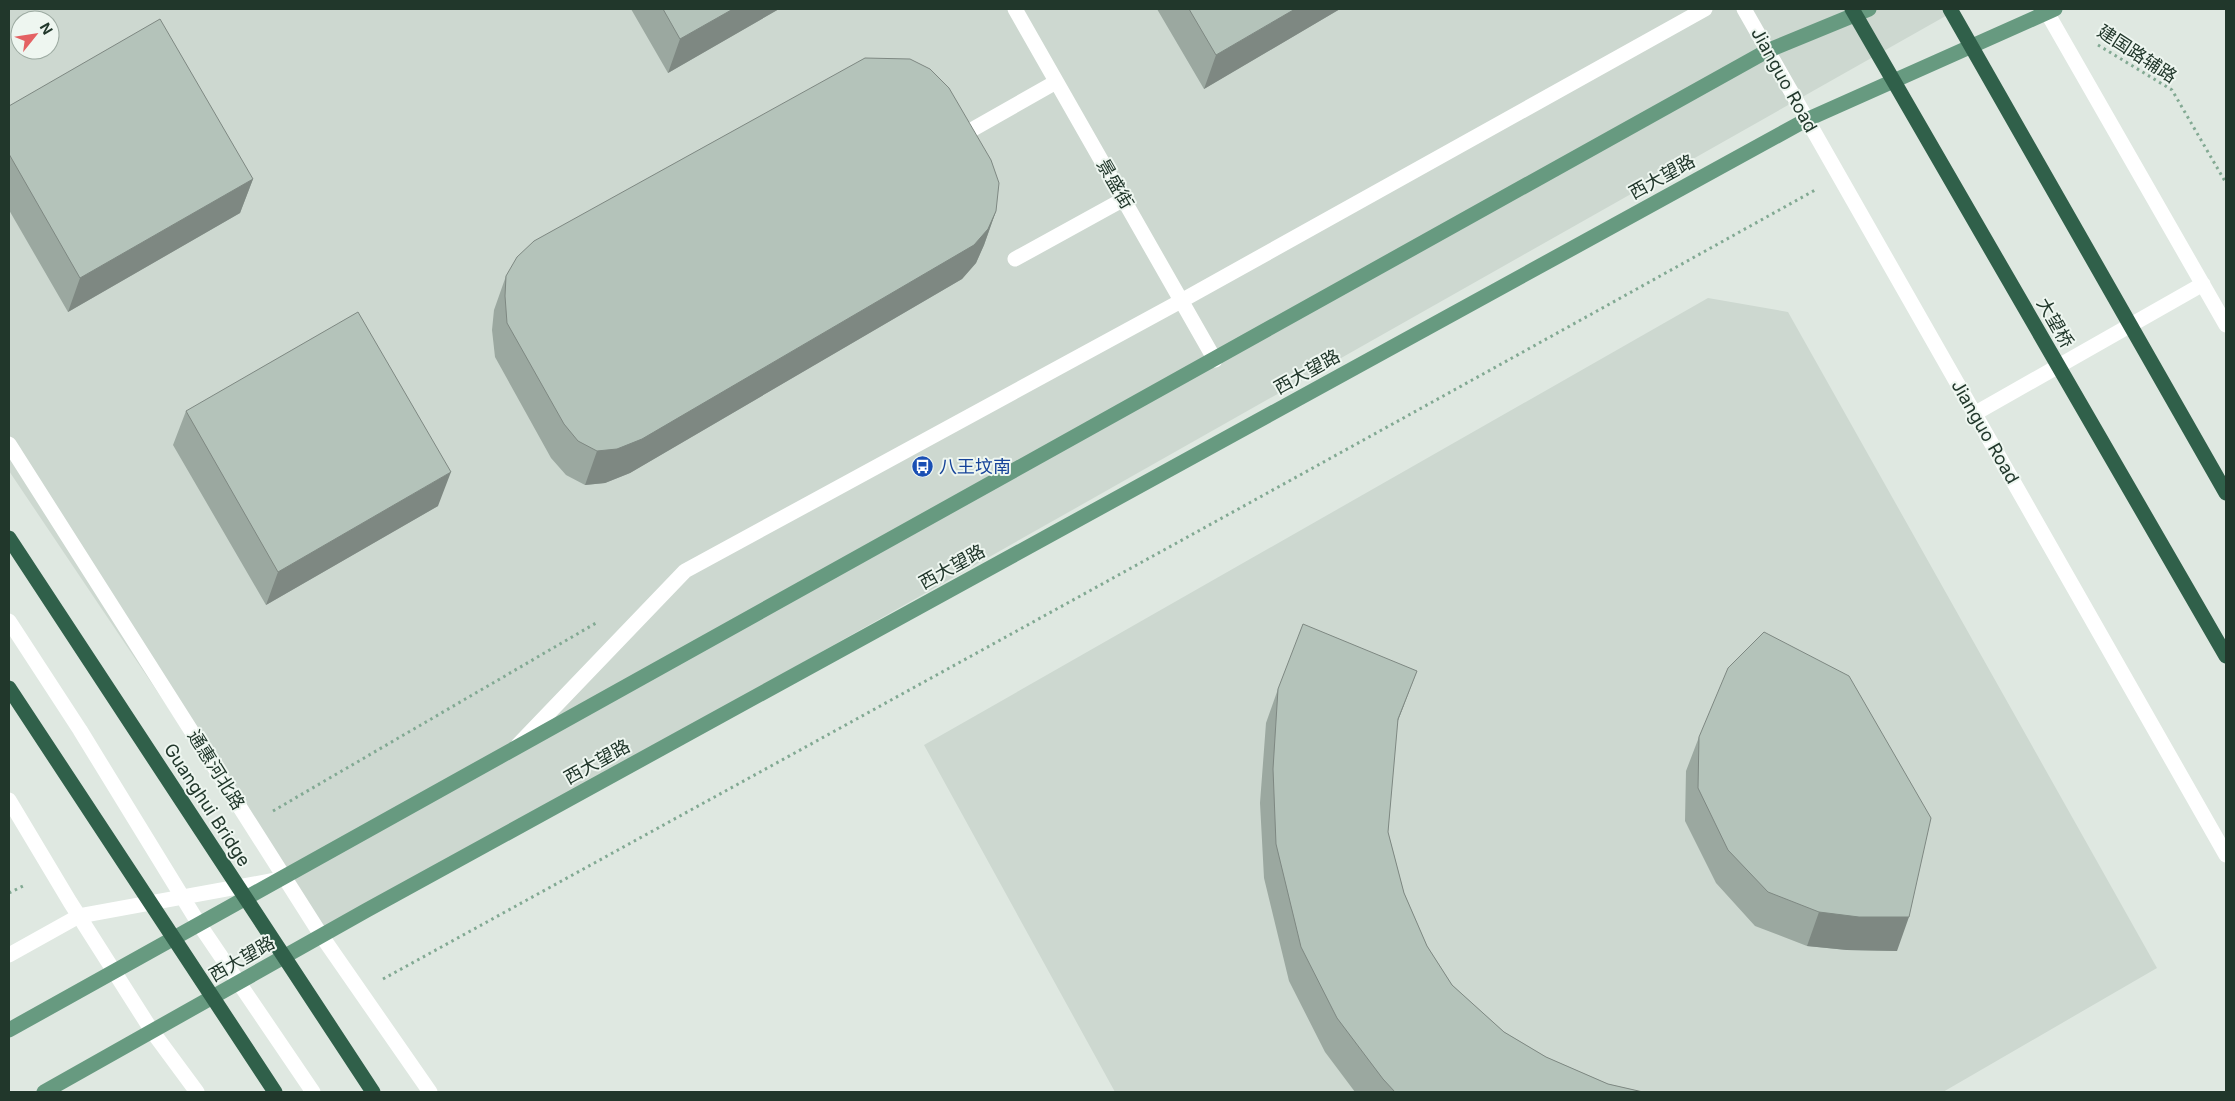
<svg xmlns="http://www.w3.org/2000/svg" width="2235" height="1101" viewBox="0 0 2235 1101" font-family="Inter,'Noto Sans SC',sans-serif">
<rect width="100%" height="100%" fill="#dfe8e1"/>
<path fill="#cdd8d0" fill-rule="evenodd" d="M9,9h1949l-1637,926 -312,-464zM20,20h30v30h-30z
M1708,298l80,14 369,656 -214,124h-828l-191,-347z"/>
<path fill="#dfe8e1" d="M9,1038l2,1 31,53h-33z"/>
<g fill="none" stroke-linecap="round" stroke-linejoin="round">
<path stroke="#82a993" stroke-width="3" stroke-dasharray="2.5 4" stroke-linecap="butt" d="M2098,45l74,45 54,93
M273,811l323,-188
M9,893l14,-7
M383,979c479,-263 957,-525 1434,-790"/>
<path stroke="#fff" stroke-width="15" d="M1015,9l200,351
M1744,9l482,846
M2045,9l181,316
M959,137l97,-55
M1015,259l109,-60
M1974,414l229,-130
M9,444l312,491 109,157
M9,621l71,109 119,194 114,168
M518,745l167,-174 496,-270 524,-292
M9,800l61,102 82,129 45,61
M9,955l70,-39 197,-36"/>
<path stroke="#679a80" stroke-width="15" d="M9,1030l1758,-979 102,-42
M44,1092l323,-182 1439,-790 249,-111"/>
<path stroke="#30604a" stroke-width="15" d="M1852,9l374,647
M1950,9l276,484
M9,538l364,554
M9,688l266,404"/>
</g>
<path fill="#9ba8a0" d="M631,9h148l-111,64z
M1157,9h183l-136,80z
M9,106l244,73 -13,34 -172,99 -59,-102z
M996,211l-12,34 -8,18 -14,16 -332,194 -25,10 -20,2 -19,-10 -15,-17 -56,-101 -3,-27 2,-20 12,-34z
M186,411l252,95 -172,99 -93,-160z
M1278,689l126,16 -7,18 -9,109 16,61 23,53 25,39 52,47 42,25 62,27 35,8h-288l-30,-40 -36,-71 -25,-103 -4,-75 6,-80z
M1699,737l198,214 -50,-1 -40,-4 -52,-20 -39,-43 -31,-62 1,-50z"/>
<path fill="#7e8882" d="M733,9h46l-111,64 12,-34z
M1295,9h45l-136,80 12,-34z
M253,179l-13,34 -172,99 12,-34z
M996,211l-12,34 -8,18 -14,16 -332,194 -25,10 -20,2 12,-34z
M451,472l-13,34 -172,99 12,-33z
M1417,671l-13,34 -19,48 13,-34z
M1819,912l90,5 -12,34 -50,-1 -40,-4z"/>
<path fill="#b4c3ba" stroke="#7e8882" d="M663,9h70l-53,30z
M1189,9h106l-79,46z
M160,19l93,160 -173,99 -71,-124v-48z
M865,58l45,1 20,10 19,19 42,72 8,23 -3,28 -8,18 -14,16 -332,194 -25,10 -20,2 -19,-10 -14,-17 -57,-101 -2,-27 1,-20 11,-19 17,-16z
M358,312l93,160 -173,100 -92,-161z
M1303,624l114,47 -19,48 -10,113 16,61 23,53 25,39 52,47 42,25 62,27 35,8h-248l-12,-13 -46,-61 -36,-71 -25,-103 -3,-75 5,-80z
M1764,632l85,44 82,142 -22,99h-50l-40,-5 -51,-20 -40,-42 -30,-62 1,-51 29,-69z"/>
<defs>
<symbol id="bus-disc" viewBox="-11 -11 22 22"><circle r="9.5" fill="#1a4fb4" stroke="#eef6f0"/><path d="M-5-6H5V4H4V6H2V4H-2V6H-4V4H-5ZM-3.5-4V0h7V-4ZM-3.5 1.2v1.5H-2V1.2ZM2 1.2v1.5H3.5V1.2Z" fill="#fff"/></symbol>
</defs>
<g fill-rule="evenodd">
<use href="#bus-disc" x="910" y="454" width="25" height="25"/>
</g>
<g text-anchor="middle" stroke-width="4" stroke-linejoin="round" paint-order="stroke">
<g font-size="18" fill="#21372b" stroke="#eef6f0">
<text transform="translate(2137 54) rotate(33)" y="6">建国路辅路</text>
<text transform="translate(1784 80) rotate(61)" y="6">Jianguo Road</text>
<text transform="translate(1662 177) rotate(-29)" y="6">西大望路</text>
<text transform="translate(1115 184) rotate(60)" y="6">景盛街</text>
<text transform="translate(2055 323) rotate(60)" y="6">大望桥</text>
<text transform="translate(1307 372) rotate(-29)" y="6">西大望路</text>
<text transform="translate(1985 432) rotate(60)" y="6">Jianguo Road</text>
<text transform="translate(952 567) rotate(-29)" y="6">西大望路</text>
<text transform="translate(597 762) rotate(-29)" y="6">西大望路</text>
<text transform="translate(216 770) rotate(58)" y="6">通惠河北路</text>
<text transform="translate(207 805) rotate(57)" y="6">Guanghui Bridge</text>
<text transform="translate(242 959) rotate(-30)" y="6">西大望路</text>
</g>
<g font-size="18" fill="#164399" stroke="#eef6f0" text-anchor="start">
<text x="939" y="473">八王坟南</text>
</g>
</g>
<rect width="2235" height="1101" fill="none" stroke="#21372b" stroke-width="20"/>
<g transform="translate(35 35) rotate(60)"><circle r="24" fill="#eef6f0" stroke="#9caaa1"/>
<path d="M0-4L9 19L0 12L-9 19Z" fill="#e46163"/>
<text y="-8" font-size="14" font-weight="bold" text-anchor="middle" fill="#21372b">N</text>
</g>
</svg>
